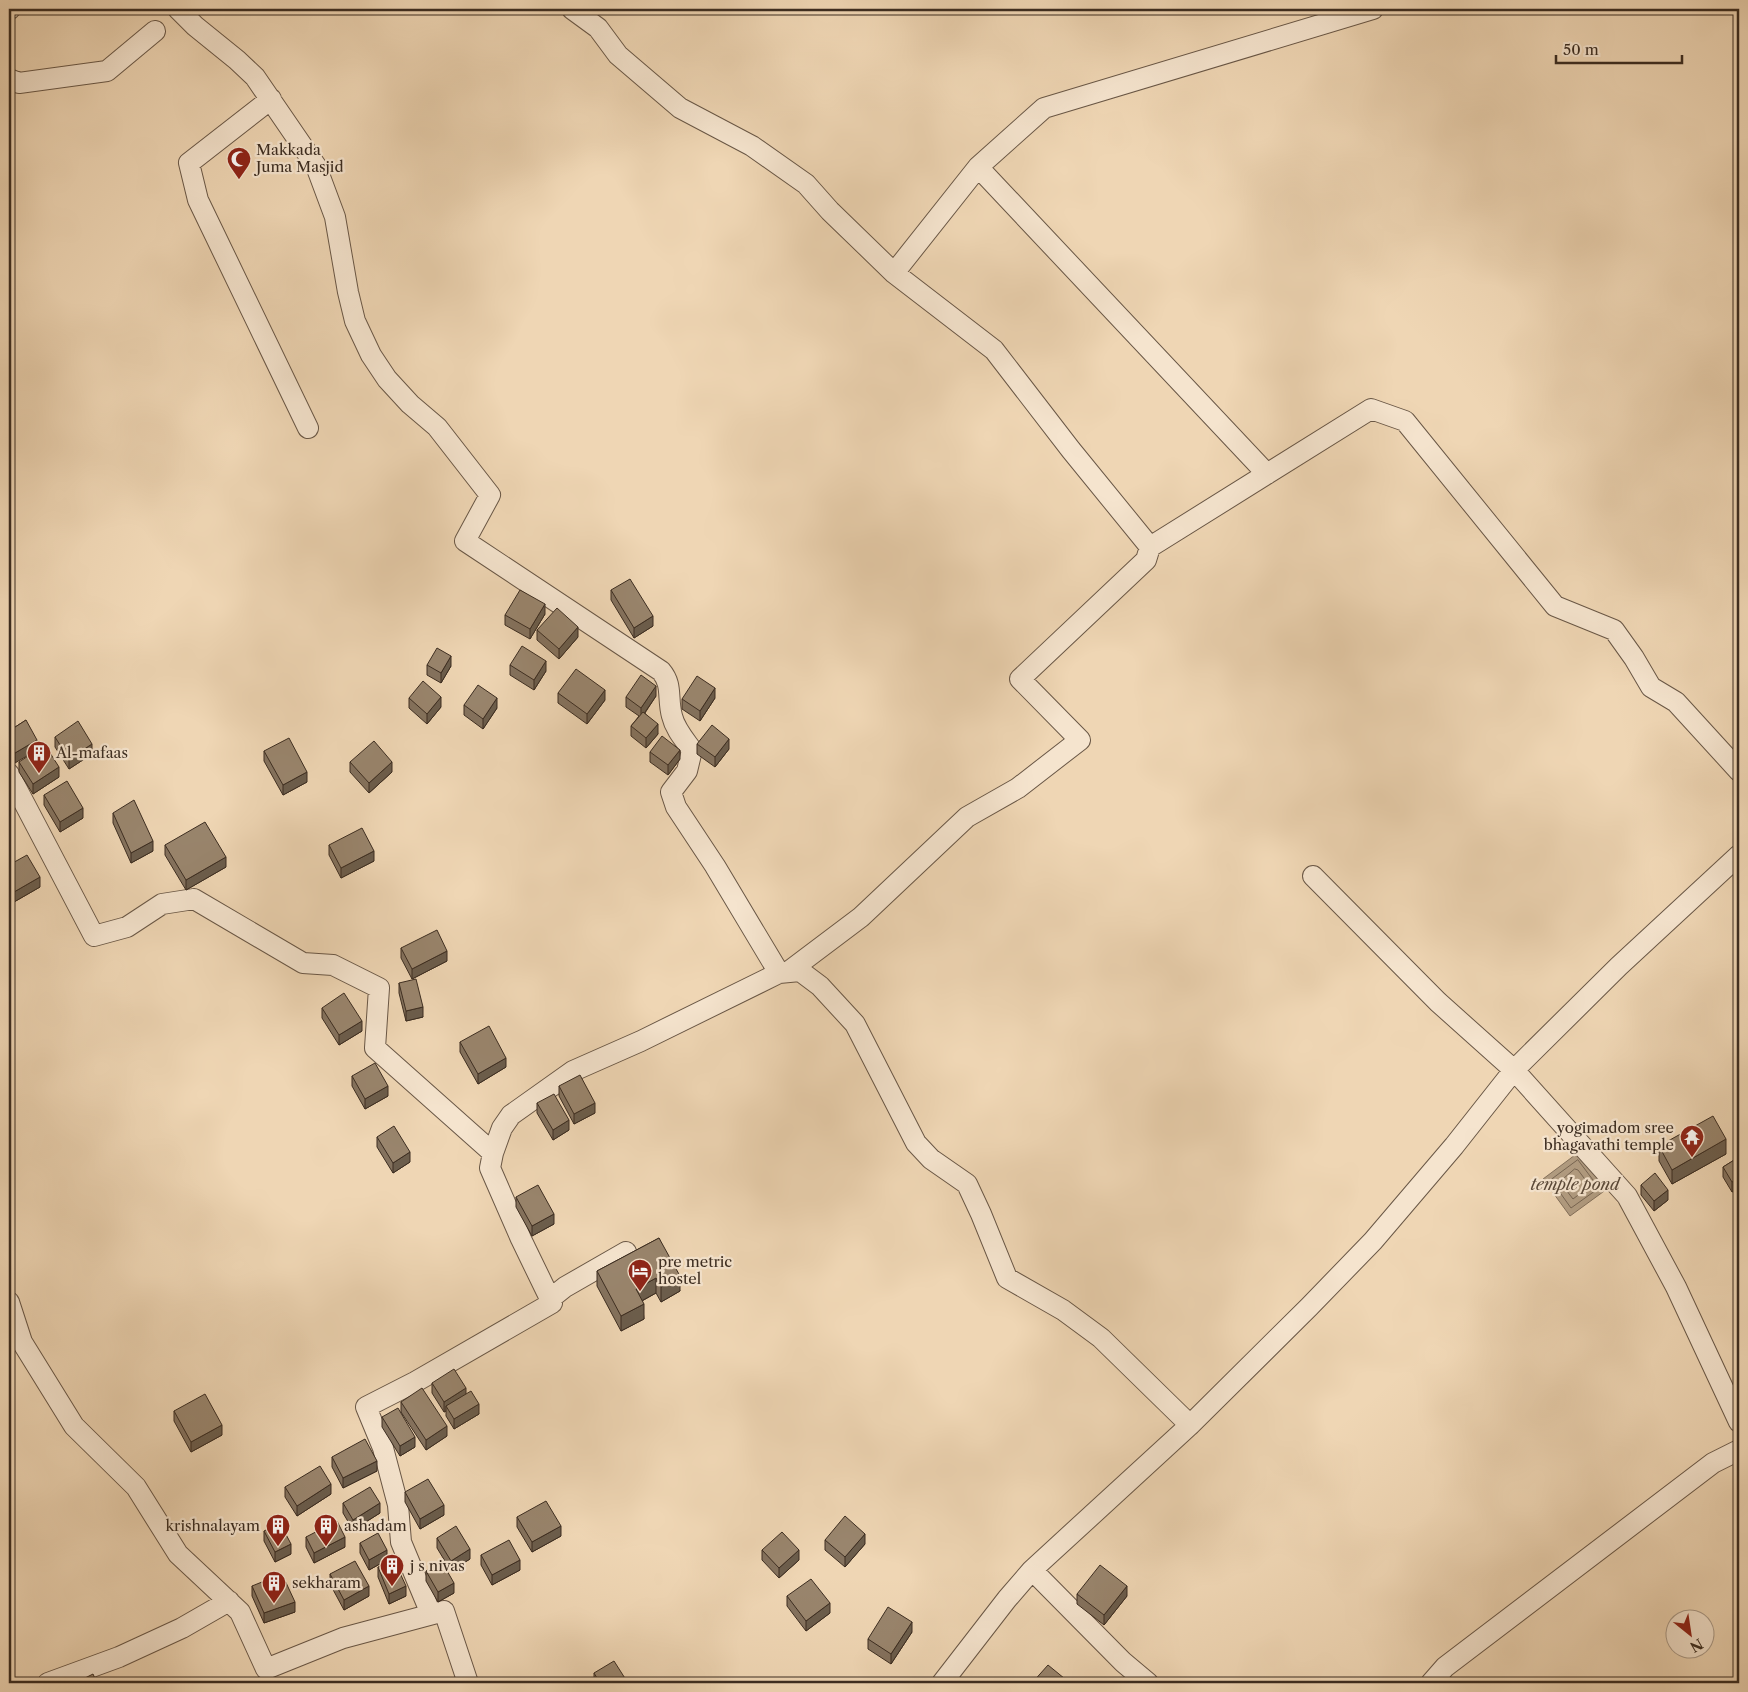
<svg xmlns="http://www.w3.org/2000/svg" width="1748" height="1692" viewBox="0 0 1748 1692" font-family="'Libre Caslon Text',serif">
<rect width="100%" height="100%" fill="#efd6b4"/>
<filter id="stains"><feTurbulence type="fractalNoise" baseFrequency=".004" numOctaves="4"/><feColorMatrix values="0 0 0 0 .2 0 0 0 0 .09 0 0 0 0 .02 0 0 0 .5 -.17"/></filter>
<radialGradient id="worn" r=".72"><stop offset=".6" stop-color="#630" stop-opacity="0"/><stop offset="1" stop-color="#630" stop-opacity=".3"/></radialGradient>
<path fill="#b29d82" stroke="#83705b" d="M1579,1152l28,37 -37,27 -27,-37z"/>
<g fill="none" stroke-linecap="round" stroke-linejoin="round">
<path stroke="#776552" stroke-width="1" d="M1578,1160l21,28 -28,20 -20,-28z
M1575,1169l3,1 12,16 -17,13 -13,-17z"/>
<defs>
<path id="minor" d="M9,9h1
M178,9l17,17 42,34 18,17 61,89 19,51 13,75 7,29 16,34 16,24 23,25 27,23 53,68 -25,46 196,130c12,14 6,27 11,45 3,13 12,23 20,34l-5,21 -16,21 5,15 39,59 64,107 21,-2 20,15 35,38 61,119 15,16 36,25 14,30 26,64 56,32 38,28 89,87
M572,9l26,19 20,27 62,53 72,38 54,38 24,27 64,62 100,77 77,100 79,97 221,-138 34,12 150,185 59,24 20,28 17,29 25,15 63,69
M9,79l10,4 88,-12 48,-40
M271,99l-82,64 9,37 110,228
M978,167l289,307
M894,273l84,-106 66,-59 329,-99
M9,774l85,162 33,-9 35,-23 32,-5 109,64 30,2 46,23 -4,60 118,105 9,-25 9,-13 62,-44 68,-30 138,-68
M1313,876l125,126 76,68 113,126 49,91 63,135
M788,972l73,-55 106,-100 51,-29 62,-48 -60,-61 126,-119 4,-13
M550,1299l15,-12 61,-35
M9,1302l13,40 52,84 62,61 42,67 62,58 26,57 77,-31 101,-27 24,72
M1032,1570l91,92 25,21
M431,1614l-30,-72 -3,-37 -15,-57 -17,-41 49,-25 137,-79 -31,-64 -31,-71 3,-15
M48,1683l71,-26 63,-29 47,-27
M942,1683l65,-84 25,-29 158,-145 119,-118 64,-66 81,-95 60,-76 105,-104 120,-111
M1431,1683l14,-16 268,-204 26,-13"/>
</defs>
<use href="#minor" stroke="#695746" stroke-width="22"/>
<use href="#minor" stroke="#f5e4ce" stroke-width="20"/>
</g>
<path fill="#84725e" stroke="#3c2d21" d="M611,590l42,36 -19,12 -23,-38z
M545,614l-15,25 -25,-14v-10z
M537,630l41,7 -19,22 -22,-19z
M427,665l24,1 -10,17 -14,-8z
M510,665l36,6 -12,19 -24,-15z
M558,693l47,7 -18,24 -29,-21z
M656,696l-11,17 13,21 -12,14 -15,-12v-10l8,-10 -13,-9v-10z
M409,698l32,9 -14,17 -18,-16z
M715,698l-15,23 -18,-12v-10z
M464,705l33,3 -14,21 -19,-14z
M26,720l-11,43 -6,-10v-22z
M55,737l37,17 -23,15 -14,-22z
M697,744l32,5 -14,18 -18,-13z
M264,751l43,31 -24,13 -19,-34z
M650,752l30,7 -12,16 -18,-13z
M19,762l40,15 -26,17 -14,-22z
M350,762l42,10 -23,21 -19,-21z
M44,795l39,23 -23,14 -16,-27z
M113,813l40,38 -22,12 -18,-40z
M165,845l61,22 -40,23 -21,-35z
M329,845l45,16 -33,17 -12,-23z
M9,865l31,22 -26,15 -5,-9z
M401,948l46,13 -35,18 -11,-21z
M399,983l24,34 -17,4 -7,-28z
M322,1008l40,23 -23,14 -17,-27z
M460,1042l46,25 -28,17 -18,-32z
M352,1076l36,20 -23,13 -13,-23z
M559,1086l36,27 -21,11 -15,-28z
M537,1103l32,27 -16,10 -16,-27z
M377,1137l33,25 -17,11 -16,-26z
M1659,1146l67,8 -54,30 -13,-23z
M1739,1157v31l-7,4 -9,-15v-10z
M1641,1185l27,15 -14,11 -13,-16z
M516,1197l38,27 -22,12 -16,-29z
M659,1238l21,53 -19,11 -5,-9 -14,8 2,18 -23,12 -24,-45v-15z
M432,1383l34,11 13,20 -25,15 -8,-13v-5l-2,1 -12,-19z
M401,1402l46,34 -21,14 -25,-38z
M174,1411l48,24 -31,17 -17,-31z
M382,1417l33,30 -15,9 -18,-29z
M332,1457l45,14 -34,17 -11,-21z
M285,1487l46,7 -34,22 -12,-19z
M405,1492l39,23 -24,14 -15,-27z
M343,1503l37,10 -27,17 -10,-17z
M517,1517l44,19 -29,16 -15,-25z
M264,1531l27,23 -16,8 -11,-21z
M306,1537l39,10 -31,16 -8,-16z
M437,1538l33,21 -19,12 -14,-23z
M825,1540l40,4 -20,23 -20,-17z
M360,1543l27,17 -18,10 -9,-17z
M762,1550l37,10 -20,18 -17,-18z
M481,1555l39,15 -28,15 -11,-20z
M378,1567l28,29 -17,8 -11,-27z
M426,1571l28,22 -16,9 -12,-21z
M330,1574l39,22 -25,14 -14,-26z
M252,1586l43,26 -31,11 -12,-27z
M1077,1594l50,2 -23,29 -27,-21z
M787,1596l43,17 -24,18 -19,-25z
M912,1632l-21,32 -23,-15v-10z
M594,1673l34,10h-34z"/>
<path fill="#6b5d4c" stroke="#3c2d21" d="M545,604v10l-15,25v-10z
M653,616v10l-19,12v-10z
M578,627v10l-19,22v-10z
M451,656v10l-10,17v-10z
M546,661v10l-12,19v-10z
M656,686v10l-15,22v-10z
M715,688v10l-15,23v-10z
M605,690v10l-18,24v-10z
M441,697v10l-14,17v-10z
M497,698v10l-14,21v-10z
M658,724v10l-12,14v-10z
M729,739v10l-14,18v-10z
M37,740v10l-22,13v-10z
M92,744v10l-23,15v-10z
M680,750v9l-12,16v-10z
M392,762v10l-23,21v-10z
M59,767v10l-26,17v-10z
M307,772v10l-24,13v-10z
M83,808v10l-23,14v-10z
M153,841v10l-22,12v-10z
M374,851v10l-33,17v-10z
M226,857v10l-40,23v-10z
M40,877v10l-26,15v-10z
M447,951v10l-35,18v-10z
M423,1007v10l-17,4v-10z
M362,1021v10l-23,14v-10z
M506,1058v9l-28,17v-10z
M388,1086v10l-23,13v-10z
M595,1103v10l-21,11v-10z
M569,1120v10l-16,10v-10z
M1726,1139v15l-54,30v-14z
M410,1152v10l-17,11v-10z
M1739,1178v10l-7,4v-10z
M1668,1190v10l-14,11v-10z
M554,1214v10l-22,12v-10z
M680,1276v15l-19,11v-15z
M656,1278v15l-20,11v-15z
M644,1304v15l-23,12v-15z
M466,1388v10l-20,8v5l-2,1v-10z
M479,1404v10l-25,15v-10z
M222,1425v10l-31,17v-10z
M447,1426v10l-21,14v-10z
M415,1437v10l-15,9v-10z
M377,1461v10l-34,17v-10z
M331,1484v10l-34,22v-10z
M380,1503v10l-27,17v-10z
M444,1505v10l-24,14v-10z
M561,1526v10l-29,16v-10z
M865,1534v10l-20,23v-10z
M345,1537v10l-31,16v-10z
M291,1544v10l-16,8v-10z
M470,1549v10l-19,12v-10z
M387,1550v10l-18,10v-10z
M799,1550v10l-20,18v-10z
M520,1560v10l-28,15v-10z
M454,1583v10l-16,9v-10z
M369,1586v10l-25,14v-10z
M406,1586v10l-17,8v-10z
M1127,1586v10l-23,29v-10z
M295,1602v10l-31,11v-10z
M830,1603v10l-24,18v-10z
M912,1622v10l-21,32v-10z"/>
<path fill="#99856d" stroke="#3c2d21" d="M630,579l23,37 -19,12 -23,-38z
M520,590l25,14 -15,25 -25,-14z
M557,608l21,19 -19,22 -22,-19z
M522,646l24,15 -12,19 -24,-15z
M437,648l14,8 -10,17 -14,-8z
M576,669l29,21 -18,24 -29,-21z
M641,675l15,11 -15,22 -15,-11z
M697,676l18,12 -15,23 -18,-12z
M423,681l18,16 -14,17 -18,-16z
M478,685l19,13 -14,21 -19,-14z
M643,712l15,12 -12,14 -15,-12z
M26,720l11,20 -22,13 -6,-10v-12z
M78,721l14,23 -23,15 -14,-22z
M712,725l17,14 -14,18 -18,-13z
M662,736l18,14 -12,15 -18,-13z
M289,738l18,34 -24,13 -19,-34z
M374,741l18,21 -23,21 -19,-21z
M45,745l14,22 -26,17 -14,-22z
M67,781l16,27 -23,14 -16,-27z
M134,800l19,41 -22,12 -18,-40z
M205,822l21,35 -40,23 -21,-35z
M362,828l12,23 -33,17 -12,-23z
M27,855l13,22 -26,15 -5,-9v-18z
M437,930l10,21 -35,18 -11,-21z
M416,979l7,28 -17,4 -7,-28z
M344,993l18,28 -23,14 -17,-27z
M489,1026l17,32 -28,16 -18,-32z
M375,1063l13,23 -23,13 -13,-23z
M580,1075l15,28 -21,11 -15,-28z
M554,1094l15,26 -16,10 -16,-27z
M1713,1116l13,23 -54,31 -13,-24z
M394,1126l16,26 -17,11 -16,-26z
M1739,1157v21l-7,4 -9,-15z
M1655,1173l13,17 -14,11 -13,-16z
M538,1185l16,29 -22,12 -16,-29z
M659,1238l21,38 -19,11 -5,-9 -20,11 8,15 -23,12 -24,-45z
M454,1369l12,19 -22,14 -12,-19z
M422,1388l25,38 -21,14 -25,-38z
M471,1391l8,13 -25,15 -8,-13z
M205,1394l17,31 -31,17 -17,-31z
M398,1408l17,29 -15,9 -18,-29z
M365,1439l12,22 -34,17 -11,-21z
M320,1466l11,18 -34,22 -12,-19z
M428,1479l16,26 -24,14 -15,-27z
M370,1487l10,16 -27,17 -10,-17z
M546,1501l15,25 -29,16 -15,-25z
M845,1516l20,18 -20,23 -20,-17z
M337,1521l8,16 -31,16 -8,-16z
M280,1523l11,21 -16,8 -11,-21z
M456,1526l14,23 -19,12 -14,-23z
M782,1532l17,18 -20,18 -17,-18z
M378,1533l9,17 -18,10 -9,-17z
M509,1540l11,20 -28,15 -11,-20z
M394,1560l12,26 -17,8 -11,-27z
M355,1561l14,25 -25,14 -14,-26z
M442,1562l12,21 -16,9 -12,-21z
M1100,1565l27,21 -23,29 -27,-21z
M282,1574l13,28 -31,11 -12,-27z
M811,1579l19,24 -24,18 -19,-25z
M888,1607l24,15 -21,32 -23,-15z
M614,1661l14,22h-28l-6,-10z
M1048,1665l22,18h-38z
M93,1674l4,9h-22z"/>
<defs>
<symbol id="mosque-pin" viewBox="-11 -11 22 30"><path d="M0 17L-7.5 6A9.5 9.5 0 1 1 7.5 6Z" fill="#8f2418" stroke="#f5e4ce"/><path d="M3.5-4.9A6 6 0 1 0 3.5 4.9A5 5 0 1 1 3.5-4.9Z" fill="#fff"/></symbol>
<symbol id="building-pin" viewBox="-11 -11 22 30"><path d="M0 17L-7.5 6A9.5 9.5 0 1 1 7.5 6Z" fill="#8f2418" stroke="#f5e4ce"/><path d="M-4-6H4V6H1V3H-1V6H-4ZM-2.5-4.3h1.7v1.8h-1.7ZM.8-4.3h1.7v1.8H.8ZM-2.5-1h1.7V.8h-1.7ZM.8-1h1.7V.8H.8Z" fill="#fff"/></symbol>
<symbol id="temple-pin" viewBox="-11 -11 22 30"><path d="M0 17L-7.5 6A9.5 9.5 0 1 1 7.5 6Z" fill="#8f2418" stroke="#f5e4ce"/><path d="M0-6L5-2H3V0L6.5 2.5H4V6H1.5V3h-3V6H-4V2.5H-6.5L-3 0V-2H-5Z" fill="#fff"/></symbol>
<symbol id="hotel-pin" viewBox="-11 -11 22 30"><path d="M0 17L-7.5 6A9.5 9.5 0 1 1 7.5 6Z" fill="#8f2418" stroke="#f5e4ce"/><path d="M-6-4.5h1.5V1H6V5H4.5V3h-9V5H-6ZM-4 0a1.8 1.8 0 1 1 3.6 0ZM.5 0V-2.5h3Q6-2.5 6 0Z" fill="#fff"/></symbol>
</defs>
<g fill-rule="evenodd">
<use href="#mosque-pin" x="225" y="145" width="28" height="38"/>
<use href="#building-pin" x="25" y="739" width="28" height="38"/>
<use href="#temple-pin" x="1678" y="1123" width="28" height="38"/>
<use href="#hotel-pin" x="626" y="1257" width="28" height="38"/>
<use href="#building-pin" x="264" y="1512" width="28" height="38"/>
<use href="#building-pin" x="312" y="1512" width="28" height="38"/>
<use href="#building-pin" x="378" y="1552" width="28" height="38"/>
<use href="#building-pin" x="260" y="1569" width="28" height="38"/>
</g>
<g text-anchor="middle" stroke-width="4.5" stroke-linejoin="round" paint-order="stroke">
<g font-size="15" fill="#3c2d21" stroke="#f5e4ce" text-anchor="start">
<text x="256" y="155">Makkada<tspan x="256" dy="17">Juma Masjid</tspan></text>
<text x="56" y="758">Al-mafaas</text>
<text x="1674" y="1133" text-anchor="end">yogimadom sree<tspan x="1674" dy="17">bhagavathi temple</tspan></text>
<text x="658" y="1267">pre metric<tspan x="658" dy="17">hostel</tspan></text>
<text x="260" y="1531" text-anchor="end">krishnalayam</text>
<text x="344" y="1531">ashadam</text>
<text x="410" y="1571">j s nivas</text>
<text x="292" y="1588">sekharam</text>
</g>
<g font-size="16" font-style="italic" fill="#5a4939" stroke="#f5e4ce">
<text x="1575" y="1190">temple pond</text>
</g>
</g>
<rect width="1748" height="1692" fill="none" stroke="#efd6b4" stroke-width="30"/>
<rect x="10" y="10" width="1728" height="1672" fill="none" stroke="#3c2d21" stroke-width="2.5"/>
<rect x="15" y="15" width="1718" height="1662" fill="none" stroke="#3c2d21"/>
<g transform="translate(1690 1634) rotate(150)"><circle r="24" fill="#f5e4ce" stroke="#ab9b89"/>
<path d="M0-4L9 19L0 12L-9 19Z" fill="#8f2418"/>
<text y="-8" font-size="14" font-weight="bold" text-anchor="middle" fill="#3c2d21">N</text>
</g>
<path d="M1556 55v8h126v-8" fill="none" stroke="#3c2d21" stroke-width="2.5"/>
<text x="1563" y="55" font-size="15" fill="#3c2d21" stroke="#f5e4ce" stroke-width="4" paint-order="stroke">50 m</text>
<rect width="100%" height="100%" filter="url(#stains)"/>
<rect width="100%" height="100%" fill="url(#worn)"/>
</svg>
